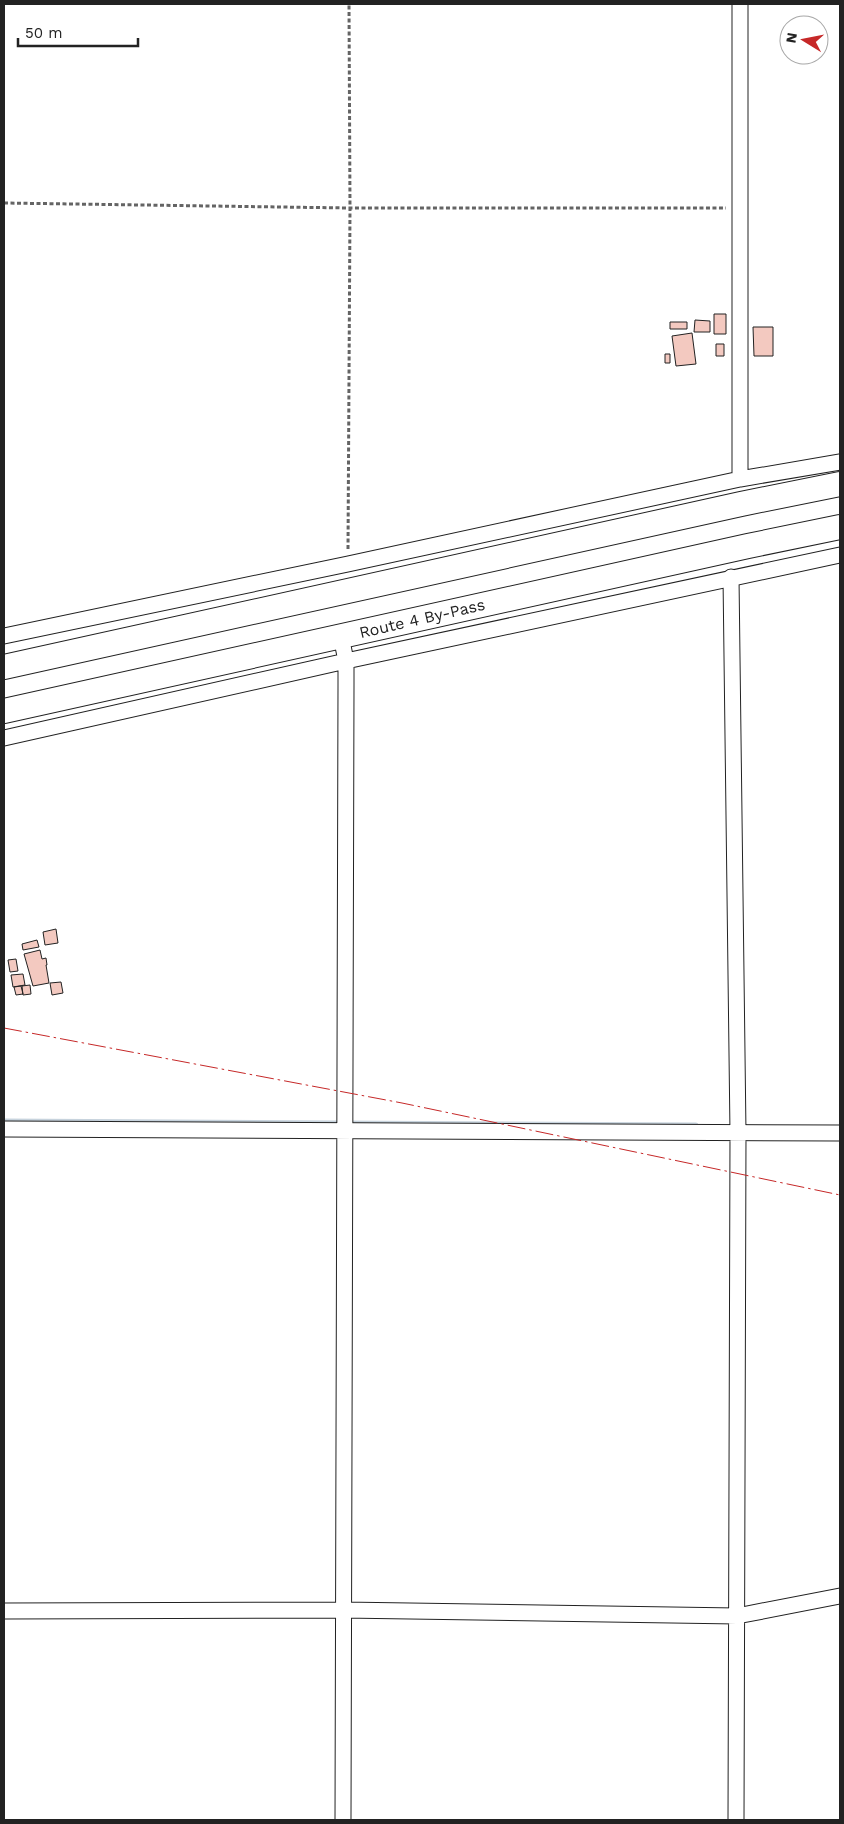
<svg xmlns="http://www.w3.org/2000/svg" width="844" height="1824" viewBox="0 0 844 1824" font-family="'Work Sans',sans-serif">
<rect width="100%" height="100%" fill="#fff"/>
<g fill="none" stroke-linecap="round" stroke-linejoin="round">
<path stroke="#c7d3dd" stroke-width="5" d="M4,1121l692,4"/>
</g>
<path fill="#f3c9c0" stroke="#222" d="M714,314h12v20h-12z
M695,320l15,1v11h-16z
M670,322h17v7h-17z
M753,327h20v29h-19z
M692,333l4,31 -20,2 -4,-30z
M716,344h8v12h-8z
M665,354h5v9h-5z
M56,929l2,14 -13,2 -2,-13z
M37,940l2,7 -16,3 -1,-6z
M40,950l2,9 4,-1 1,7h-1l3,18 -16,3 -9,-32z
M16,959l2,12 -8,1 -2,-12z
M23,974l2,11 -12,2 -2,-12z
M61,982l2,11 -11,2 -2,-12z
M30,985l1,9 -8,1 -1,-9z
M21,986l2,8 -7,1 -2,-8z"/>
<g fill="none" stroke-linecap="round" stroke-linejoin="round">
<defs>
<path id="minor" d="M740,4v475
M731,577l7,556 -2,687
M4,636l344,-72 392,-85 100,-17
M341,636l5,25v24l-3,1135
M4,738l342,-77 494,-106
M4,1129l836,4
M4,1611l339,-1 394,6 103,-20"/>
<path id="trunk" d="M4,667l737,-163 99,-20
M4,711l744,-165 92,-19"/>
</defs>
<use href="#minor" stroke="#222" stroke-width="17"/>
<use href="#trunk" stroke="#222" stroke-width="26"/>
<path stroke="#646464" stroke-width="3" stroke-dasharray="4 2.5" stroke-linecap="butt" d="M4,203l346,5h376
M348,549l2,-341 -1,-204"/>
<use href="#minor" stroke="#fff" stroke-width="15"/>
<use href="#trunk" stroke="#fff" stroke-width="24"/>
<path stroke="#c62828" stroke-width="1" stroke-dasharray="18 4 2.5 4" stroke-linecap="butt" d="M4,1028l398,75 438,92"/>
</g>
<g text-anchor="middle" stroke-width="4" stroke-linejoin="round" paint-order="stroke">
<g font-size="16" fill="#222" stroke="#fff">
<text transform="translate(422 618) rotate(-13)" y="6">Route 4 By-Pass</text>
</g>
</g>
<rect width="844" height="1824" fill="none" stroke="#222222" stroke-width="10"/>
<g transform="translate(804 40) rotate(280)"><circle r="24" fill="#ffffff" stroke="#a7a7a7"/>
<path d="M0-4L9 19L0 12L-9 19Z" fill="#c62828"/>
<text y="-8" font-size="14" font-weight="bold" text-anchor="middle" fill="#222222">N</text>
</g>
<path d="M18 38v8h120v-8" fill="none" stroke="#222222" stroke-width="2.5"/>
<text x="25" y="38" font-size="15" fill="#222222" stroke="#ffffff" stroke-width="4" paint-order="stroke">50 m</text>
</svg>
